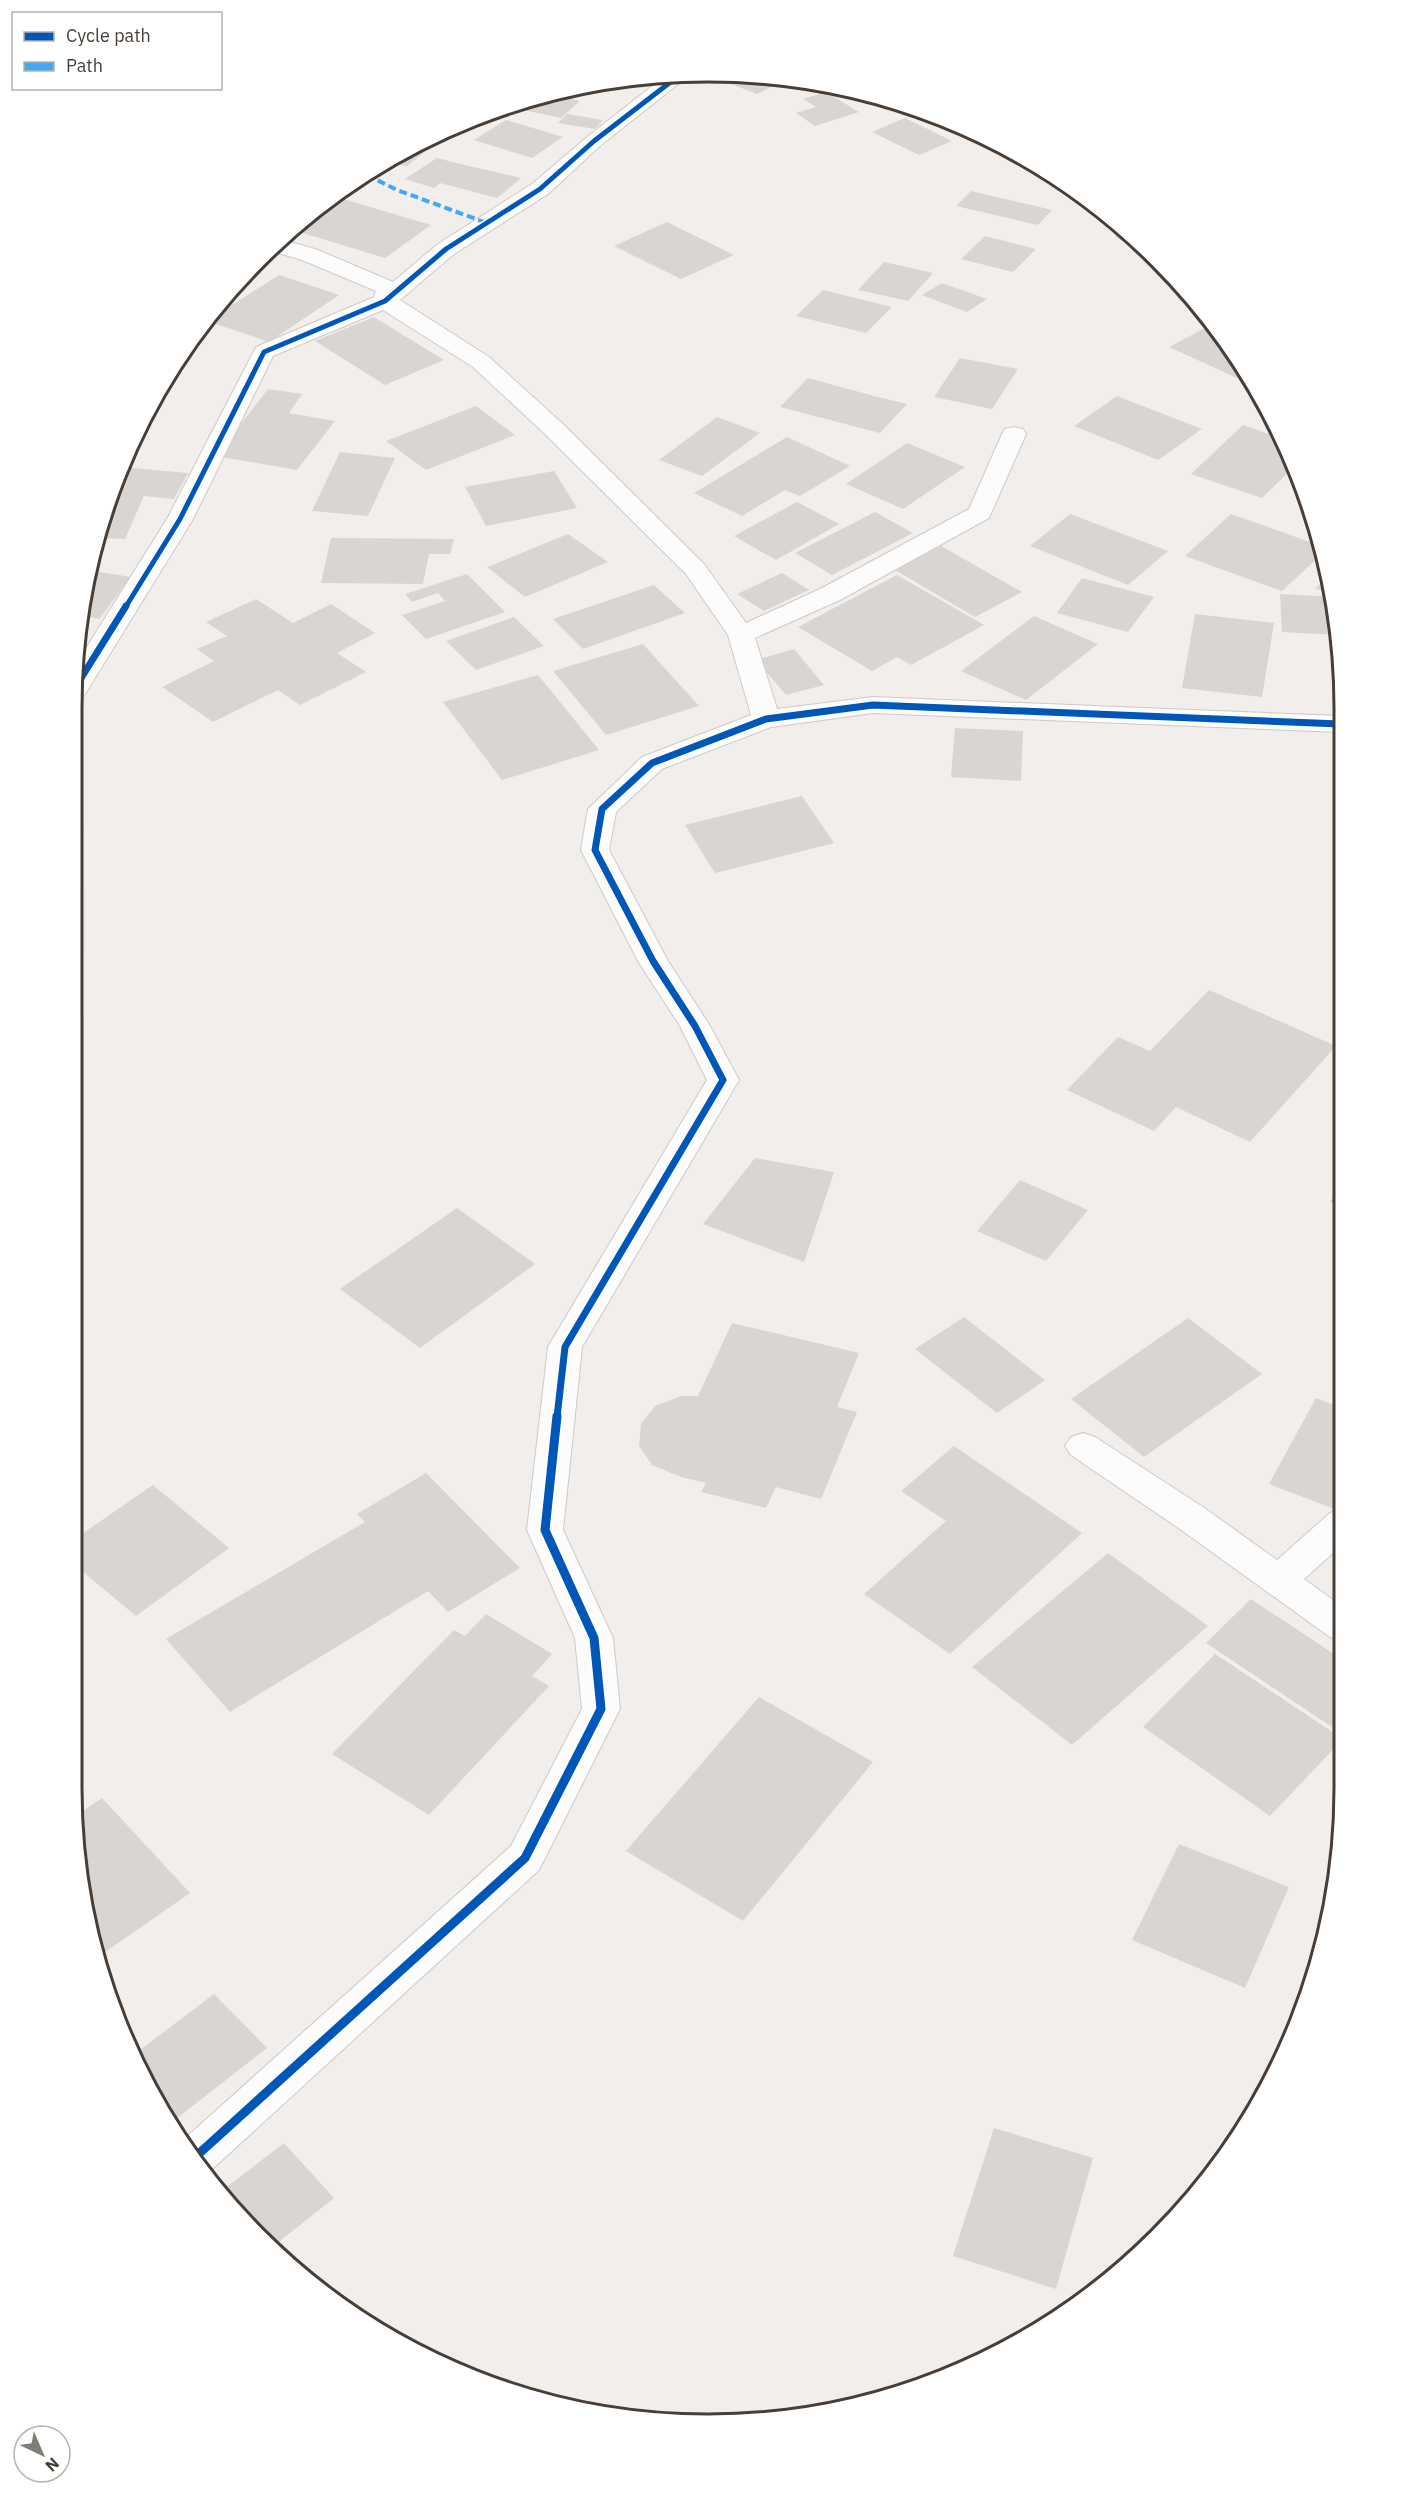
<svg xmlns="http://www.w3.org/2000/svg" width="1417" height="2496" viewBox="0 0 1417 2496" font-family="'IBM Plex Sans',sans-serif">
<rect width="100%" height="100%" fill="#f1eeeb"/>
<path fill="#d9d5d2" d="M716,75l52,2 14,5 -25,12 -44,-17z
M826,92l33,20 -44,14 -19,-13 20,-6 -13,-8z
M545,93l35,8 -19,17 -52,-11z
M858,93l10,2 24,6 -9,4z
M567,114l36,6 -8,9 -37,-6z
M905,118l47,23 -33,14 -47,-23z
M506,120l57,17 -31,21 -58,-18z
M442,132l6,1 -41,33 -19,-4 39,-25z
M1014,152l13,5 15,12 -36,-10z
M437,158l28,7 56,13 -24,20 -57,-15 -6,5 -29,-9z
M971,191l81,19 -14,15 -82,-19z
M333,196l98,29 -46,33 -92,-28 28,-26z
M667,222l67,33 -53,24 -67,-33z
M1125,233l33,25 -1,1 -42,-22z
M985,236l51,13 -23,23 -52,-13z
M884,262l49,11 -25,28 -50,-11z
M279,275l60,20 -70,47 -62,-21z
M942,283l45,16 -20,13 -45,-17z
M823,290l69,17 -26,26 -70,-17z
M374,317l70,43 -59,25 -70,-44z
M1205,328l16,6 17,21 13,26 -3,2 -79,-36z
M960,358l58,11 -26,40 -58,-12z
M808,378l66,18 33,8 -27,29 -100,-26z
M268,389l34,5 -13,19 46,8 -38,49 -81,-14z
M1117,396l85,33 -44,31 -84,-34z
M476,406l39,29 -89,35 -40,-29z
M717,417l43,16 -58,43 -43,-16z
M1243,425l35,12 15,31 -31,30 -71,-24z
M787,437l63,29 -50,30 -15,-6 -43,26 -48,-23z
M907,443l58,24 -62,42 -57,-25z
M340,452l55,6 -27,58 -56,-5z
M122,467l66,6 -14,26 -30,-3 -19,43 -26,-1 7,-34z
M554,471l23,37 -91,18 -21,-39z
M797,502l42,22 -63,36 -42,-24z
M875,512l38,21 -81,42 -37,-22z
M1070,514l98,37 -40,34 -98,-39z
M1231,514l90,32 2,7 -41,38 -97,-35z
M568,534l40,28 -83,35 -38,-30z
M331,538l123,1 -4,15h-21l-6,30 -102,-1z
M941,546l81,46 -47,25 -80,-47z
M93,571l38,6 -32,42 -15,-3z
M782,573l27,17 -45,21 -27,-17z
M467,574l38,38 -79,27 -24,-24 43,-14 -7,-8 -26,9 -7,-8z
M897,575l87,50 -73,40 -14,-8 -25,14 -74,-44z
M1082,578l72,19 -26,35 -71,-19z
M1328,578l1,3 4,15 -18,-8z
M654,585l31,28 -102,36 -30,-30z
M1280,594l53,3 7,38 -58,-3z
M256,599l37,24 38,-19 44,29 -38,20 29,19 -66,33 -22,-15 -65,32 -51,-35 52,-26 -17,-12 30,-13 -21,-14z
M1195,614l79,9 -12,74 -80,-9z
M1034,616l64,28 -72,56 -65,-29z
M514,617l30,29 -68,24 -30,-29z
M643,644l56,62 -93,29 -53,-64z
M794,649l30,36 -38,10 -30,-35z
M538,675l61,75 -97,30 -59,-78z
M955,728l68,3 -2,50 -70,-4z
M802,796l32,47 -119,30 -30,-48z
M1209,990l127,56 -86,96 -74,-35 -22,24 -87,-41 51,-53 32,14z
M755,1158l79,14 -30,90 -101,-38z
M1020,1180l68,30 -42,51 -69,-30z
M1341,1185l1,22 -12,-5z
M457,1208l78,56 -115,84 -80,-59z
M964,1317l81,63 -48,33 -82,-64z
M1188,1318l74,56 -118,83 -73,-58z
M732,1323l127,30 -22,54 20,5 -36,87 -45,-12 -10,21 -65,-16 5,-9 -25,-6 -29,-12 -13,-19 2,-22 14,-18 26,-10h17z
M1316,1398l26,10 1,80 -11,20 -63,-24z
M954,1446l128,87 -132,121 -86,-60 82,-73 -45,-30z
M426,1473l94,95 -72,44 -20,-21 -198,121 -64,-73 199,-117 -8,-8z
M153,1485l76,63 -93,68 -60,-50v-28z
M1108,1553l100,73 -136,119 -100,-78z
M1251,1599l92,61v66l-5,5 -132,-88z
M486,1614l66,40 -20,22 17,10 -120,129 -97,-61 122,-124 11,6z
M1215,1654l128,85 -73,77 -127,-89z
M759,1697l114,65 -130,159 -117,-70z
M102,1798l88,95 -92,64 -21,-86v-56z
M1179,1844l110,43 -44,101 -113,-48z
M214,1994l53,54 -96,75 -33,-54 -6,-13z
M994,2128l99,30 -37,131 -103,-33z
M284,2143l50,55 -63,50 -12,-10 -40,-45z"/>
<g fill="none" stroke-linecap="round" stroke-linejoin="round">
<defs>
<path id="minor" d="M669,73l22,1 -90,71 -53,49 -94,60 -54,46 89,57 75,68 140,139 42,59 76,-35 147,-79 33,-75 3,-5 9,-2 9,2 3,5 -37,84 -149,82 -85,38 22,71 96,-12 467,19v16l-467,-19 -102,14 -109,42 -46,43 -7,38 59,111 42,65 29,54 -157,267 -19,183 50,108 7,71 -81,161 -331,303 -5,2 -21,-34 329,-295 71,-137 -7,-71 -48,-108 21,-183 159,-267 -27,-54 -42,-65 -57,-111 7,-41 54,-52 109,-42 -23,-80 -42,-61 -140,-139 -73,-68 -90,-57 -110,46 -80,163 -106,172 -4,6 -10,2v-30l94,-150 89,-172 118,-50 2,-6 -74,-31 -31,-9 13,-11 34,10 75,32 45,-38 94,-60 55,-47z
M1083,1433l12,4 108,70 74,53 53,-47 13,-4v35l-39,35 39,28v35l-13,-5 -153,-110 -106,-72 -6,-9 6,-9z"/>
</defs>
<use href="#minor" stroke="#cdcac7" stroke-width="2"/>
<use href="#minor" fill="#fdfcfc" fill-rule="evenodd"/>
<path stroke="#3fa9f5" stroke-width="4" stroke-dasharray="8 4" stroke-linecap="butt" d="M367,175l30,15 90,33"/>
<defs>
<path id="cycleway-far2" d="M125,608l55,-89 84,-167 121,-51 61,-52 94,-60 54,-48 87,-67"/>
<path id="cycleway-far1" d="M73,691l53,-85
M557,1417l8,-70 158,-267 -28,-54 -42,-65 -58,-111 7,-41 50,-46 114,-44 107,-14 467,19"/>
<path id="cycleway" d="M193,2159l332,-301 76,-149 -7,-71 -49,-108 12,-114"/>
</defs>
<use href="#cycleway-far2" stroke="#fff" stroke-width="8"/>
<use href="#cycleway-far1" stroke="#fff" stroke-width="10"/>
<use href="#cycleway" stroke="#fff" stroke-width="13"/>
<use href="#cycleway-far2" stroke="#0057b8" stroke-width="5"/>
<use href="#cycleway-far1" stroke="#0057b8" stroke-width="7"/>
<use href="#cycleway" stroke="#0057b8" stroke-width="9"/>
</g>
<path d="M0 0H1417V2496H0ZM708 82H708A626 626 0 0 1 1334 708V1788A626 626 0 0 1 708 2414H708A626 626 0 0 1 82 1788V708A626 626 0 0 1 708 82Z" fill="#fff" fill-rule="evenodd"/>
<path fill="none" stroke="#473e37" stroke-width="3" d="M708 82H708A626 626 0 0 1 1334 708V1788A626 626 0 0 1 708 2414H708A626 626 0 0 1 82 1788V708A626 626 0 0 1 708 82Z"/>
<rect x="12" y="12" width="210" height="78" fill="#ffffff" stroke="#b5b2af" stroke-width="1.5"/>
<rect x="24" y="32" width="30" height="9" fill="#0057b8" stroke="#b5b2af" stroke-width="1.5"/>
<text x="66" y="42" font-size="18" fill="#473e37">Cycle path</text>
<rect x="24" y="62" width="30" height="9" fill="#3fa9f5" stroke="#b5b2af" stroke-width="1.5"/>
<text x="66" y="72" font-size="18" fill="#473e37">Path</text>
<g transform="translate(42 2454) rotate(136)"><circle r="28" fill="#ffffff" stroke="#b5b2af" stroke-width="1.5"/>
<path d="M0-4.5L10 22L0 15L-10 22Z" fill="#827c76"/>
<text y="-9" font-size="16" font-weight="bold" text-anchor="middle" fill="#473e37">N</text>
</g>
</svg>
